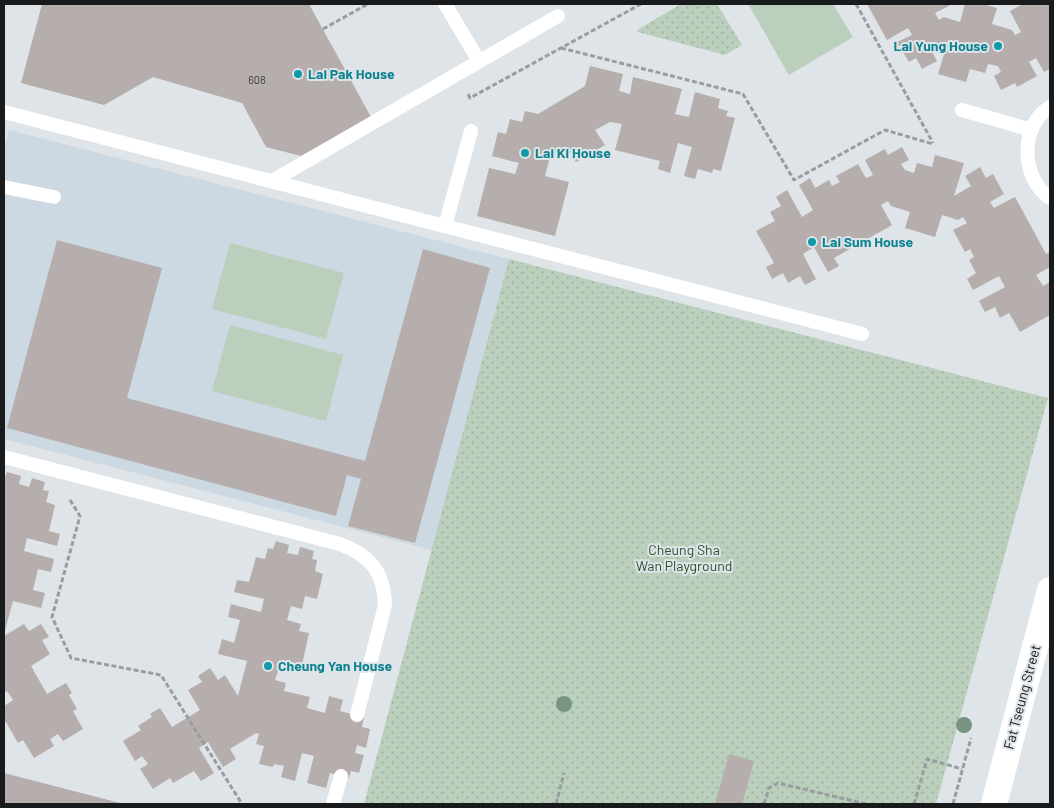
<svg xmlns="http://www.w3.org/2000/svg" width="1054" height="808" viewBox="0 0 1054 808" font-family="Barlow,sans-serif">
<defs>
<pattern id="park-dots" width="8" height="8" patternUnits="userSpaceOnUse" patternTransform="scale(1.25)"><rect width="8" height="8" fill="#bacfbc"/><path d="M2 2h.1M6 6h.1" fill="none" stroke="#9fb1a1" stroke-width="1.8" stroke-linecap="round"/></pattern>
</defs>
<rect width="100%" height="100%" fill="#dfe4e9"/>
<path fill="#ccd8e2" d="M9,130l500,129 -77,291 -428,-111v-289z"/>
<path fill="#bacfbc" d="M748,4h85l20,33 -64,38z
M230,243l114,30 -18,66 -114,-30z
M230,325l113,30 -17,66 -114,-30z"/>
<path fill="url(#park-dots)" d="M681,4h36l25,41 -17,10 -87,-23 -1,-2z
M509,259l539,139 -112,406h-572z"/>
<path fill="#b5aeac" d="M42,4h267l62,113 -70,39 -35,-9 -24,-44 -89,-26 -49,28 -83,-22z
M867,4h81l1,2 -14,7 4,7 5,-3 16,5 5,-18h18l14,4 -5,16 20,6 3,5 6,-3 -11,-21 13,-7h27v65l-6,3 -8,-14 -7,4 8,14 -20,11 -2,-4 -14,7 -7,-14 7,-4 -3,-6 -10,-2 -3,9 -15,-4 -4,13 -28,-8 10,-33 -17,9 6,11 -15,8 -6,-11 -7,4 -12,-20 15,-7 -4,-7 -21,12z
M590,66l33,8 -4,17 11,3 3,-17 49,12 -7,25 14,3 6,-25 25,7 -2,9 10,3 -2,5 9,2 -14,53 -8,-2 -1,4 -14,-4 -3,10 -11,-3 8,-29 -14,-4 -8,30 -12,-4 2,-8 -45,-11 7,-26 -12,-2 -15,8 10,15 -29,17 -9,-15 -17,10 -5,19 24,6 -14,54 -78,-20 12,-48 26,6 4,-11 -27,-7 6,-24 8,2 4,-15 12,3 3,-11 13,3 47,-28z
M902,147l7,13 -8,4 4,6 9,3 3,-10 15,4 3,-12 29,8 -10,33 17,-10 -6,-10 15,-9 6,11 7,-4 11,20 -14,8 4,6 21,-11 31,57 4,-2v15l-14,8 7,11 7,-4v33l-30,17 -11,-19 -9,5 -5,-11 -10,5 -6,-11 26,-14 -6,-11 -26,14 -6,-11 9,-6 -7,-13 5,-3 -4,-8 -5,3 -12,-22 14,-7 -4,-6 -5,3 -16,-5 -7,22 -30,-9 5,-16 -19,-6 -3,-5 -7,4 11,20 -58,33 5,8 -11,6 -14,-25 -11,7 13,25 -11,6 -5,-9 -12,7 -5,-10 -11,6 -6,-12 8,-4 -18,-32 19,-10 -5,-9 11,-6 -5,-9 11,-7 15,27 11,-7 -14,-25 11,-7 5,10 14,-8 3,6 8,-4 -4,-6 22,-12 8,14 7,-3 -8,-15 20,-11 3,6z
M57,240l105,28 -35,130 238,63 58,-212 67,19 -75,275 -67,-17 13,-47 -14,-4 -11,41 -329,-88z
M7,472l14,4 -2,8 10,3 3,-9 13,4 -2,8 6,1 -3,11 9,3 -6,26 11,3 -3,12 -30,-8 -3,13 30,8 -3,13 -13,-3 -5,21 12,3 -4,15 -28,-7 -9,33v-154z
M276,541l13,4 -2,8 11,2 2,-8 14,4 -2,8 5,1 -2,11 8,3 -6,25 -12,-3 -3,13 -11,-3 -4,14 14,4 -2,7 10,2 -7,32 -11,-3 -2,8 -10,-2 -4,12 11,3 -2,8 26,6 -3,11 18,5 4,-17 14,4 -3,11 24,6 -2,10 8,2 -4,19 -9,-3 -2,8 9,2 -5,18 -8,-2 -2,7 -19,-5 -4,15 -19,-5 7,-27 -12,-3 -7,28 -14,-4 3,-11 -10,-2 -1,3 -14,-3 5,-18 -8,-2 3,-10 -3,-1 -26,16 6,10 -13,8 -15,-25 -9,6 15,25 -13,8 -7,-10 -21,12 -3,-5 -17,11 -13,-20 8,-5 -6,-8 -7,5 -12,-20 18,-11 -3,-4 14,-9 -2,-3 10,-6 12,19 28,-17 -12,-20 14,-8 -4,-6 12,-8 8,12 7,-5 13,21 9,-35 -29,-7 4,-15 12,4 6,-23 -12,-3 3,-13 30,8 3,-13 -30,-7 3,-12 12,2 7,-25 9,2 3,-11 5,1z
M24,624l5,7 12,-7 8,13 -7,3 8,14 -19,12 16,28 19,-11 6,10 -3,2 8,14 -4,2 10,18 -20,12 -5,-7 -8,5 4,7 -20,12 -11,-18 -5,3 -12,-21 -2,1v-17l9,-6 -6,-9 -3,2v-57z
M729,754l25,7 -12,43h-27z
M4,773l120,31h-120z"/>
<g fill="none" stroke-linecap="round" stroke-linejoin="round">
<path stroke="#999ca0" stroke-width="3" stroke-dasharray="5 2.5" stroke-linecap="butt" d="M856,4l77,139
M323,29l45,-25
M561,48l182,46 51,86 91,-50 48,14
M468,94l2,4 171,-94
M70,500l10,16 -28,101 19,41 90,17 81,129
M556,804l8,-31
M764,804l5,-16 9,-5 88,21
M914,804l13,-45 35,10
M953,804l18,-66"/>
<path stroke="#fff" stroke-width="14" d="M445,4l34,57
M1050,107c-31,19 -29,72 0,91
M962,110l70,20
M4,112l858,222
M272,181l286,-165
M4,187l50,10
M445,226l26,-95
M4,457l336,87c31,12 44,28 45,61l-28,110
M333,804l8,-28"/>
<path stroke="#fff" stroke-width="26" d="M994,804l56,-214"/>
</g>
<g fill="#7a9483">
<circle cx="564" cy="704" r="8"/>
<circle cx="964" cy="725" r="8"/>
</g>
<g fill="#0f9aa8" stroke="#dfe4e9" stroke-width="2">
<circle cx="998" cy="46" r="5"/>
<circle cx="298" cy="74" r="5"/>
<circle cx="525" cy="153" r="5"/>
<circle cx="812" cy="242" r="5"/>
<circle cx="268" cy="666" r="5"/>
</g>
<g text-anchor="middle" stroke-width="4" stroke-linejoin="round" paint-order="stroke">
<g font-size="11" fill="#3f3f40">
<text x="257" y="84">608</text>
</g>
<g font-size="14" font-weight="bold" fill="#0d838f" stroke="#dfe4e9" text-anchor="start">
<text x="988" y="51" text-anchor="end">Lai Yung House</text>
<text x="308" y="79">Lai Pak House</text>
<text x="535" y="158">Lai Ki House</text>
<text x="822" y="247">Lai Sum House</text>
<text x="278" y="671">Cheung Yan House</text>
</g>
<g font-size="14" fill="#285330" stroke="#dfe4e9">
<text x="684" y="555">Cheung Sha<tspan x="684" dy="16">Wan Playground</tspan></text>
</g>
<g font-size="14" fill="#181a1c" stroke="#dfe4e9">
<text transform="translate(1022 697) rotate(-75)" y="5">Fat Tseung Street</text>
</g>
</g>
<rect width="1054" height="808" fill="none" stroke="#181a1c" stroke-width="10"/>
</svg>
